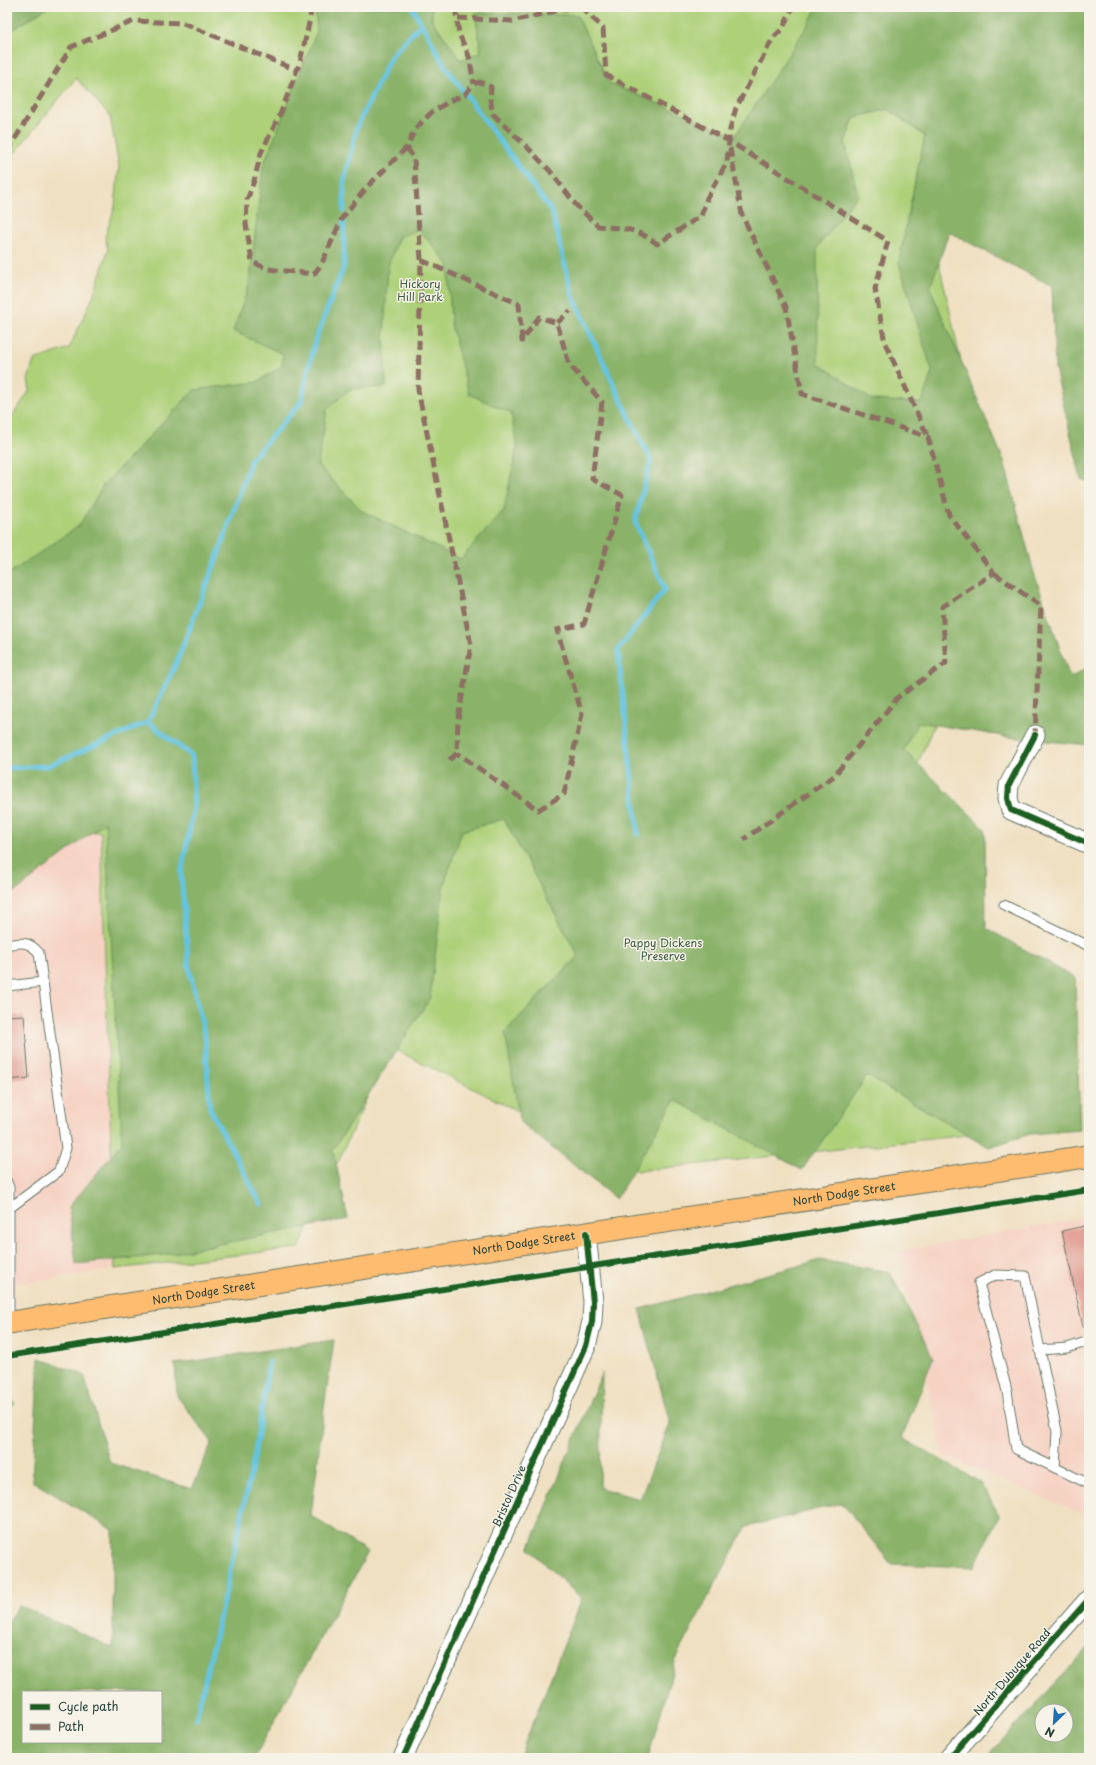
<svg xmlns="http://www.w3.org/2000/svg" width="1096" height="1765" viewBox="0 0 1096 1765" font-family="'Playpen Sans',sans-serif">
<rect width="100%" height="100%" fill="#f7f3e8"/>
<filter id="ink" filterUnits="userSpaceOnUse"><feTurbulence type="fractalNoise" baseFrequency=".025" numOctaves="2"/><feDisplacementMap in="SourceGraphic" scale="8" xChannelSelector="R" yChannelSelector="G"/><feConvolveMatrix kernelMatrix="1 2 1 2 8 2 1 2 1" color-interpolation-filters="sRGB"/></filter>
<filter id="wash" filterUnits="userSpaceOnUse"><feTurbulence type="fractalNoise" baseFrequency=".012" numOctaves="4" result="noise"/><feDisplacementMap in="SourceGraphic" scale="16" xChannelSelector="R" yChannelSelector="G"/><feGaussianBlur stdDeviation="0.9" result="paint"/><feColorMatrix in="noise" values="0 0 0 0 0 0 0 0 0 0 0 0 0 0 0 0 0 1.4 0 .05"/><feComposite in="paint" operator="in"/></filter>
<g filter="url(#wash)">
<rect width="100%" height="100%" fill="#f0e0c2"/>
<path fill="#f6d2c3" d="M7,830l94,2 14,437 -108,17z
M1089,1217v299l-146,-61 -45,-204z"/>
<path fill="#add079" stroke="#668656" d="M48,7h810l-64,142 58,26 -7,-33 9,-24 34,-9 37,27 -14,65 16,8 92,413 -75,79 -80,191 195,233 -422,46 -247,-124 -91,201 -184,21 -14,-437 -94,-2v-406l23,-34 -2,-10 6,-20 35,-12 24,-51 15,-47 -3,-13 10,-31 4,-40 -9,-50 -34,-38 -63,77 -6,-3v-121l7,-2z"/>
<path fill="#8ab269" stroke="#54784e" fill-rule="evenodd" d="M7,7h41l-34,22 -7,2z
M315,7h117v13l29,40 20,-8 -6,-39 102,2 32,68 126,53 73,-111 9,-18h272v475l-8,-3 -26,-111 -3,-82 -103,-54 -19,56 74,173 30,112 36,105 19,-12v79l-74,-7 -97,-16 -14,28 81,79 1,99 89,50 5,152 -50,4 -41,13 -122,-71 -65,94 -127,-70 -59,99 -96,-77 -15,-90 73,-76 -74,-137 -42,12 -19,57 -13,110 -97,152 15,69 -185,36 -87,9 -7,-57 53,-64 -17,-321 -98,76v-323l72,-49 25,-42 90,-94 63,-8 25,-16 1,-12 -50,-23 16,-45 14,-120 54,-135zM888,109l37,27 -17,79 -9,48 33,108 -10,32 -50,-3 -54,-37 -1,-115 41,-53 -13,-53 9,-24zM419,229l29,35 3,60 18,70 42,19 6,34 -13,63 -43,49 -99,-48 -44,-46 9,-56 23,-20 36,-2 -2,-53 4,-68 11,-29z
M820,1260l70,12 43,86 -31,80 78,44 19,33 -25,52 -83,-3 -49,-61 -96,24 -69,128 -29,103h-129l63,-159 -53,-50 73,-177 -2,116 40,11 30,-75 -30,-115z
M334,1340l-10,68 -13,108 57,36 -114,206h-247v-135l12,-18 94,43v-118l-81,-49 7,-123 45,17 26,88 82,26 20,-47 -35,-46 -2,-32zM23,1692h138v50h-138z
M7,1392l8,12 -8,8z
M1089,1647v111h-103zM1042,1711h24v24h-24z"/>
<g fill="none" stroke-linecap="round" stroke-linejoin="round">
<path stroke="#63c4e1" stroke-width="5" d="M412,7l33,59 107,146 20,82 47,102 32,64 -16,62 30,67 -47,61 20,184
M344,211v-29l13,-55 34,-71 30,-32
M148,722l44,34 2,51 -13,67 8,94 16,69 5,72 51,95
M7,768l41,-2 100,-44 27,-56 45,-116 31,-90 50,-58 14,-61 29,-75v-44
M196,1719l29,-125 29,-136 15,-96"/>
</g>
<g id="blocks">
<path fill="#e19b93" d="M24,1015l5,63 -22,2v-64z
M1089,1225v102h-6l-21,-96z"/>
</g>
</g>
<g filter="url(#ink)">
<use href="#blocks" fill-opacity="0" stroke="#687666" stroke-width="1"/>
<g fill="none" stroke-linecap="round" stroke-linejoin="round">
<defs>
<path id="service" d="M1004,905l85,41
M7,945c15,-3 22,-4 32,8l27,195 -7,23 -52,39
M7,986l36,-4
M7,1182l2,6v135
M1089,1341l-22,7 -27,2 -15,-74 -30,-1 -16,8 28,108 9,58 73,35
M1040,1350l17,81 -2,37"/>
<path id="minor" d="M1035,735l-26,50 -1,13 3,12 78,34
M403,1758l183,-412 6,-24 1,-20 -7,-69
M949,1758l140,-159"/>
<g id="primary">
<path id="s1" d="M7,1323l1082,-167"/>
</g>
</defs>
<use href="#service" stroke="#687666" stroke-width="11"/>
<use href="#minor" stroke="#687666" stroke-width="21"/>
<use href="#primary" stroke="#687666" stroke-width="24"/>
<use href="#service" stroke="#fff" stroke-width="9"/>
<use href="#minor" stroke="#fff" stroke-width="19"/>
<use href="#primary" stroke="#febc70" stroke-width="22"/>
<path stroke="#8d6e63" stroke-width="5" stroke-dasharray="10 5" stroke-linecap="butt" d="M311,7l-1,12 -10,43 -19,50 -20,41 -7,28 -7,19 -1,24 6,38 16,7 46,5 8,-11 20,-45 25,-31 40,-40 8,-18 17,-17 16,-10 17,-8 9,-10 6,-2 11,5 -1,12 3,15 40,39 17,18 26,34 22,21c26,3 37,1 59,18l44,-28 6,-18 20,-36 3,-33 6,-21 37,-70 10,-10 10,-21
M455,7l4,27 10,22 5,28
M581,7l22,21 3,47 123,66 159,100 -13,48 10,54 43,94
M458,18l54,3 61,-14
M407,147l7,12 7,101 -3,130 53,255 -13,74 -1,34 -9,8
M730,148l12,67 44,92 16,87 126,43 21,78 45,58 -52,34 4,56 -48,34 -64,79 -90,63
M7,152l64,-105 63,-26 49,2 113,47
M421,260l98,44 3,37 17,-24 18,6 12,41 33,38 -10,77 30,16 -38,129 -27,6 25,84 -18,80 -26,16 -81,-57
M557,323l13,-12
M994,573l47,33 -6,129"/>
<defs>
<path id="cycleway" d="M1035,735l-26,50 -1,13 3,12 78,34
M7,1356l1082,-166
M403,1758l183,-412 6,-24 1,-20 -7,-69
M949,1758l140,-159"/>
</defs>
<use href="#cycleway" stroke="#f7f3e8" stroke-width="8"/>
<use href="#cycleway" stroke="#1b5e20" stroke-width="6"/>
</g>
</g>
<g text-anchor="middle" stroke-width="3" stroke-linejoin="round" paint-order="stroke">
<g font-size="11" fill="#3b5a42" stroke="#f7f3e8">
<text x="420" y="288">Hickory<tspan x="420" dy="13">Hill Park</tspan></text>
<text x="663" y="947">Pappy Dickens<tspan x="663" dy="13">Preserve</tspan></text>
</g>
<g font-size="11" fill="#1f3d34" stroke="#f7f3e8">
<text dy="4" stroke="none"><textPath href="#s1" startOffset="847">North Dodge Street</textPath></text>
<text dy="4" stroke="none"><textPath href="#s1" startOffset="523">North Dodge Street</textPath></text>
<text dy="4" stroke="none"><textPath href="#s1" startOffset="199">North Dodge Street</textPath></text>
<text transform="translate(509 1496) rotate(-66)" y="4">Bristol Drive</text>
<text transform="translate(1012 1672) rotate(-49)" y="4">North Dubuque Road</text>
</g>
</g>
<rect width="1096" height="1765" fill="none" stroke="#f7f3e8" stroke-width="24"/>
<rect x="22" y="1691" width="140" height="52" fill="#f7f3e8" stroke="#a1aaa0"/>
<rect x="30" y="1704" width="20" height="6" fill="#1b5e20" stroke="#a1aaa0"/>
<text x="58" y="1711" font-size="12" fill="#1f3d34">Cycle path</text>
<rect x="30" y="1724" width="20" height="6" fill="#8d6e63" stroke="#a1aaa0"/>
<text x="58" y="1731" font-size="12" fill="#1f3d34">Path</text>
<g transform="translate(1054 1723) rotate(205)"><circle r="19" fill="#f7f3e8" stroke="#a1aaa0"/>
<path d="M0-3L7 15L0 10L-7 15Z" fill="#1f6fb2"/>
<text y="-6" font-size="11" font-weight="bold" text-anchor="middle" fill="#1f3d34">N</text>
</g>
</svg>
